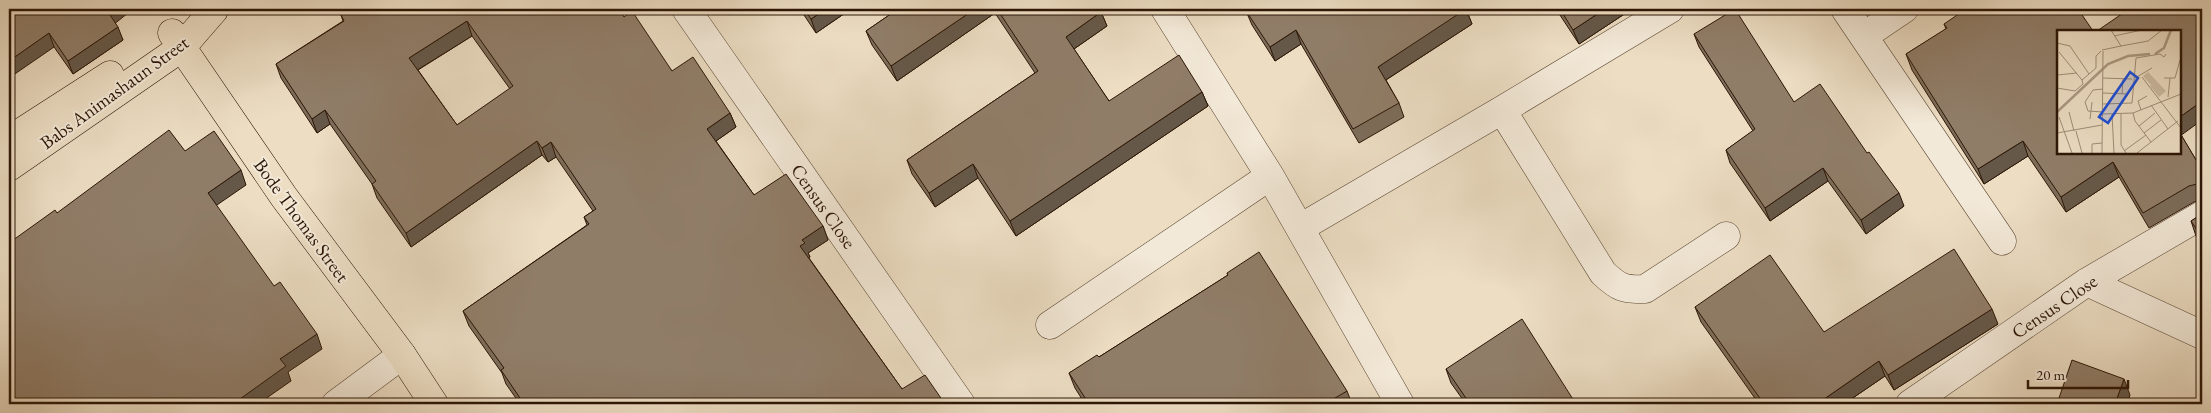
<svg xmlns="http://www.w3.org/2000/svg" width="2211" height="413" viewBox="0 0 2211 413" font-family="'EB Garamond',serif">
<rect width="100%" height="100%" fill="#ecddc3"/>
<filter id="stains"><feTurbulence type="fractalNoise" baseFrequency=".004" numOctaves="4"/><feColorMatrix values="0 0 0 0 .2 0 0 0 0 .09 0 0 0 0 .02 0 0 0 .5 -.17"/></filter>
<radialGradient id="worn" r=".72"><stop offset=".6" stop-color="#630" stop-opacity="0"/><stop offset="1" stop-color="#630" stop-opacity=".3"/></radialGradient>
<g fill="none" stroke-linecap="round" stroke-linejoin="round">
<defs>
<path id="minor" d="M686,9l275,395
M1165,9l105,167 130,228
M1845,9l157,232
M1864,36l40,-27
M1502,110l101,163c15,14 20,17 42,16l81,-53
M1300,228l202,-118 168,-101
M2087,282l115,53
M1050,325l220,-149
M336,404l66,-49
M1910,404l177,-122 115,-67"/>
<path id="major" d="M172,33l112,164 118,158 32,49
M9,140l101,-65
M9,167l172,-119 33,-38"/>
</defs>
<use href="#minor" stroke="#5c4835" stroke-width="29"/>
<use href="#major" stroke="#2c1606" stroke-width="29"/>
<use href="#minor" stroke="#f3e9d8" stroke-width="28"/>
<use href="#major" stroke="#ecddc3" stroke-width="28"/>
</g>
<path fill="#7c6c59" stroke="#2c1606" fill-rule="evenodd" d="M9,9l106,14 8,17 -50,34 -19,-27z
M800,9h51l-35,24z
M898,9h201l2,3 6,14 -33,23 35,52 93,-9 6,14 -192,130 -38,-58 -43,29 -23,-33 -5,-14 128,-87 -40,-60 -98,68 -25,-36 -6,-14z
M1556,9h76l-53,35z
M1246,11l222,3 4,10 -86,56 13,23 5,14 -45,26 -58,-99 -26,17 -23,-36z
M341,15l283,2 48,54 58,42 6,14 -20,14 38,54 69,31 5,14 -20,13 2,4 -1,1 93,131 43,15h-425l-14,-20 -4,-11 -33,-47 -6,-15 124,-86 -3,-8 9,-6 -37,-54 -8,5 -6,-7 -131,92 -34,-49 -5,-14 -42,-60 -13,9 -36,-55 -5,-14 67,-43zM472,36l38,53 -53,36 -39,-55z
M1944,24l149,7 88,104 21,35v29l-8,3 -45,26 -30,-51 -53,35 -38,-56 -44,28 -72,-114 -6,-16 40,-25z
M1694,34l100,68 110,104 -38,28 -38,-53 -58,40 -40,-58 -4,-13 27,-19 -54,-84z
M2202,214v30l-6,-8 -5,-15z
M1227,273l120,118 5,13h-267l-10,-16 -6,-15 30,-16 129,-82z
M1695,307l129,25 174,-8 -104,66 -9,-14 -41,28h-85l-58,-82z
M1446,369l130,35h-110l-15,-21z"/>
<path fill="#655849" stroke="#2c1606" d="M111,9h22l-20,16 -5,-13z
M826,9h25l-35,24 -5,-14z
M975,9h19l1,4 -98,68 -6,-15z
M1464,9h11l-7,5 4,10 -88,57 -6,-14z
M1605,9h27l-53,35 -6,-14z
M1101,12l6,14 -36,25 -5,-14z
M467,21l5,15 -58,36 -5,-14z
M118,27l5,13 -50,34 -5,-13z
M1296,30l5,14 -26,17 -5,-14z
M49,33l5,14 -45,31v-17z
M1202,92l6,14 -192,130 -6,-15z
M2202,101v19l-22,16v-19z
M325,110l5,14 -13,9 -5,-14z
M730,113l6,14 -23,16 -6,-14z
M537,141l5,14 -131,92 -5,-14z
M2023,141l5,15 -44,28 -6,-15z
M551,142l5,15 -8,5 -6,-14z
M2113,162l6,15 -53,35 -5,-15z
M973,164l5,14 -43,29 -6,-14z
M1823,168l5,13 -58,40 -5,-13z
M241,170l5,15 -32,22 -6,-14z
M1899,193l5,13 -38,28 -5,-14z
M823,226l5,14 -20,13 2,4 -5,3 -5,-14 2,-6z
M1992,309l6,15 -104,66 -6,-15z
M317,334l5,15 -34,23 3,9 -33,23h-25l47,-45z
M1879,361l6,15 -41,28h-27z
M2124,379l6,16 -3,9h-12z"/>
<path fill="#907d68" stroke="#2c1606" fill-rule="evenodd" d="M9,9h102l-3,3 10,15 -50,34 -19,-28 -40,28z
M350,9h269l5,8 8,-6 40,60 21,-14 37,56 -23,16 47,66 32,-21 37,52 -21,14 3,3 -5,3 102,143 23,-14 20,29h-421l-23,-34 3,-2 -41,-57 126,-87 -5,-7 12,-8 -45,-67 -9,6 -5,-7 -131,92 -34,-49 4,-3 -51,-71 -13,9 -36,-55 68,-43 -3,-6zM467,21l46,65 -56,39 -48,-67z
M804,9h22l-15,10z
M898,9h77l-84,57 -25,-35z
M997,9h102l2,3 -35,25 43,64 70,-46 23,37 -192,129 -37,-57 -44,29 -22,-33 131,-89z
M1249,9h217l-88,58 21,36 -46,26 -57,-99 -26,17 -24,-36z
M1560,9h45l-32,21z
M1735,9l59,93 26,-18 47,69 2,-1 30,41 -38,27 -38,-52 -58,40 -39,-58 29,-21 -61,-95z
M1966,9h112l15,22h-35v121h122v-19l22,37v16l-5,-2 -8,2 -46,27 -30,-51 -52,35 -38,-56 -45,28 -72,-115 41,-26 -3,-4z
M2129,9h73v92l-22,16v-86h-83z
M169,130l16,21 29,-20 27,39 -33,23 66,93 6,-4 37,52 -37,25 6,7 -53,38h-224v-161l46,-33 2,3z
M2202,214v23l-11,-16z
M1954,249l38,60 -104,66 -9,-14 -62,43h-53l-69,-97 75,-52 54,77z
M1259,252l88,139 -22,13h-236l-20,-31 28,-18 2,2 129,-82 -1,-2z
M1522,319l54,85h-106l-24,-35z
M2072,360l52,19 -9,25h-58z"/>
<g text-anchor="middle" stroke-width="4" stroke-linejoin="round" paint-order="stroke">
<g font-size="19" fill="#2c1606" stroke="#f3e9d8">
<text transform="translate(114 92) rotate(-36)" y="7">Babs Animashaun Street</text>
<text transform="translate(824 206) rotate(55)" y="7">Census Close</text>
<text transform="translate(302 220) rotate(54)" y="7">Bode Thomas Street</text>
<text transform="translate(2054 306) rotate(-34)" y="7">Census Close</text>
</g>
</g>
<g transform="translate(2057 30)">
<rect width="124" height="124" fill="#ecddc3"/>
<path d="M91,42l18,19 -7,6 -9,-11 5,-4 -4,3 -8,-9z" fill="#cbbba3"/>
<path fill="none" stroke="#ab9983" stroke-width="2.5" d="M98,24l9,-6 7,-18M0,82l51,-48 20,-8 22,-2"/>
<path fill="none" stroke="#9f8d77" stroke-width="1" d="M57,6l28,-6M0,13l13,3 19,28M64,16l27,-5 14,-11M45,20l19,-4 -10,-16M2,22l23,28M0,45l20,-2M85,47l16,21M46,48l29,1M78,48l17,-10M107,48h11l5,-18M25,50l14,-12v-12l5,-5M0,58l18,3 8,-7 -1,-4M46,63l25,1M65,64l1,-15M111,67l2,-19M101,68l23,30M46,74l29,-1 4,-45 24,-4 4,3 2,-3M94,75l17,24M84,80l-3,-9 9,-5M12,82l5,19M46,82l-15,-1 -3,-9 8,-12 10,-1M76,83l2,8 16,21M45,84l31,-1 48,-19M55,84l2,39M64,84v31l5,8M2,87l13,36M33,89l2,-17M82,96l16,-13M19,101l6,22M0,103l45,-8M87,103l17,-13M67,121l22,-16M35,123v-9l10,-1M45,123l1,-102M80,123l41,-32"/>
<path fill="#1d4ed8" fill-opacity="0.15" stroke="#1d4ed8" stroke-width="2.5" d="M73,42l8,6 -30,45 -9,-6z"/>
<rect width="124" height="124" fill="none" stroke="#2c1606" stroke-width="2.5"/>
</g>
<rect width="2211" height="413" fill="none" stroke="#ecddc3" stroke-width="30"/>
<rect x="10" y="10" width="2191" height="393" fill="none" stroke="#2c1606" stroke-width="2.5"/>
<rect x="15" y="15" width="2181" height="383" fill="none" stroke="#2c1606"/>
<path d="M2028 380v8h100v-8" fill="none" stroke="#2c1606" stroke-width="2.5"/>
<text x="2036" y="380" font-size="15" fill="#2c1606" stroke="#f3e9d8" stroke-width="4" paint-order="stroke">20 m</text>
<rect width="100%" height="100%" filter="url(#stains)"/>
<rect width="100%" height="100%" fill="url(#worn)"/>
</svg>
